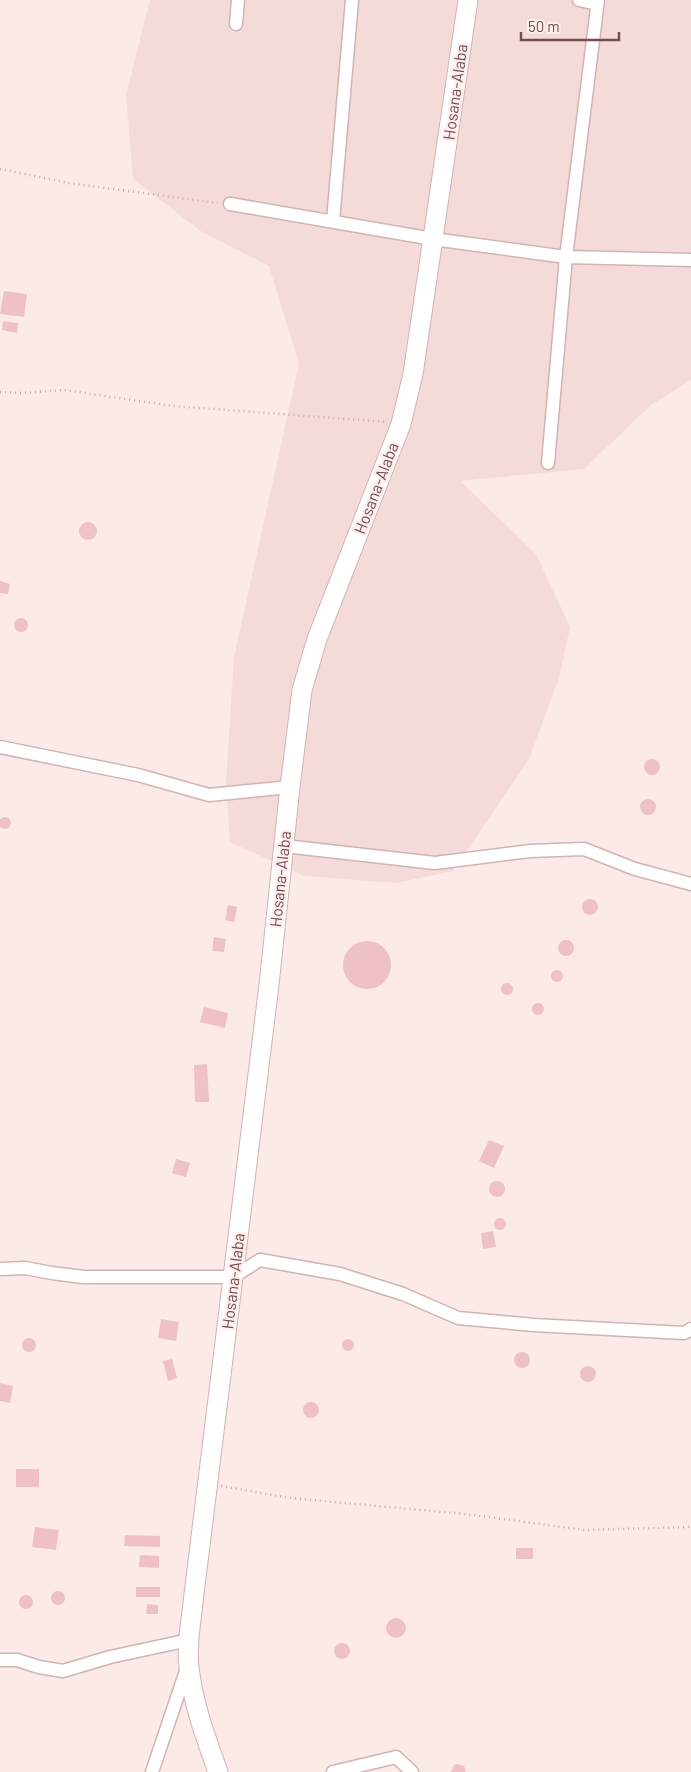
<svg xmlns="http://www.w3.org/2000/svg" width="691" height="1772" viewBox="0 0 691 1772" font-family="Barlow,sans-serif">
<rect width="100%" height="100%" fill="#fbeae8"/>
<path fill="#f4dbda" d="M150,0h541v380l-40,25 -67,64 -124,12 76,73 34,73 -11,51 -30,81 -76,112 -57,12 -92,-7 -74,-34 -4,-60 8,-125 65,-293 -30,-98 -67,-34 -69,-53 -7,-84z"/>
<path fill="#efc1c6" d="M4,291l23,3 -3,23 -24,-3z
M3,321l15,2 -1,10 -15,-3z
M79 531a9 9 0 1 1 18 0a9 9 0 1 1-18 0Z
M0,581l10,3 -2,10 -8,-1z
M14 625a7 7 0 1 1 14 0a7 7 0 1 1-14 0Z
M644 767a8 8 0 1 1 16 0a8 8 0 1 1-16 0Z
M640 807a8 8 0 1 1 16 0a8 8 0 1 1-16 0Z
M-1 823a6 6 0 1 1 12 0a6 6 0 1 1-12 0Z
M582 907a8 8 0 1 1 16 0a8 8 0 1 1-16 0Z
M228,905l9,2 -3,15 -9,-2z
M214,937l12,2 -2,13 -12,-1z
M558 948a8 8 0 1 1 16 0a8 8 0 1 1-16 0Z
M343 965a24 24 0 1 1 48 0a24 24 0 1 1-48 0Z
M551 976a6 6 0 1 1 12 0a6 6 0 1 1-12 0Z
M501 989a6 6 0 1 1 12 0a6 6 0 1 1-12 0Z
M532 1009a6 6 0 1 1 12 0a6 6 0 1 1-12 0Z
M204,1007l24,6 -3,15 -25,-6z
M207,1064l2,38h-14l-1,-37z
M489,1140l15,6 -10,22 -15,-7z
M176,1159l14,4 -4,14 -14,-4z
M489 1189a8 8 0 1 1 16 0a8 8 0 1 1-16 0Z
M494 1224a6 6 0 1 1 12 0a6 6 0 1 1-12 0Z
M493,1231l3,16 -13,2 -2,-16z
M161,1319l18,3 -3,19 -18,-3z
M22 1345a7 7 0 1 1 14 0a7 7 0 1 1-14 0Z
M342 1345a6 6 0 1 1 12 0a6 6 0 1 1-12 0Z
M514 1360a8 8 0 1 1 16 0a8 8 0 1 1-16 0Z
M172,1359l5,19 -9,3 -5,-20z
M580 1374a8 8 0 1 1 16 0a8 8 0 1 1-16 0Z
M0,1383l13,3 -3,17 -10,-2z
M303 1410a8 8 0 1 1 16 0a8 8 0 1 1-16 0Z
M16,1469h23v18h-23z
M35,1527l24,3 -3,20 -24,-3z
M125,1535l35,1v11l-36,-1z
M516,1548h17v11h-17z
M140,1555l19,1v12l-20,-1z
M136,1587h24v10h-24z
M51 1598a7 7 0 1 1 14 0a7 7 0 1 1-14 0Z
M19 1602a7 7 0 1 1 14 0a7 7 0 1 1-14 0Z
M147,1604l11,1v9h-12z
M386 1628a10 10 0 1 1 20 0a10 10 0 1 1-20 0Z
M334 1651a8 8 0 1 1 16 0a8 8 0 1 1-16 0Z
M457,1764l7,2 2,6h-15l3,-7z"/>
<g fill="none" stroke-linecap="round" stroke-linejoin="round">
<defs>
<path id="minor" d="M579,0l18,4
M236,24l2,-24
M230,204l203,35 133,18 125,3
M333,221l19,-221
M548,463l18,-206 32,-257
M0,747l138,28 71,20 81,-8
M284,846l151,17 95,-12 54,-2 51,20 56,15
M0,1269l25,-1 27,5 31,4h150l27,-17 80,14 63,20 55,24 76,7 150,8 7,-4
M0,1660h17l22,7 24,4 47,-14 79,-17
M152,1772l35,-104
M333,1772l63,-15 16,15"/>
<path id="secondary" d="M218,1772c-12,-34 -25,-68 -29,-105 -3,-23 3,-50 5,-73l75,-609 21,-198 12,-97 15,-51 84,-215 12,-50 55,-374"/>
</defs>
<use href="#minor" stroke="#d2b3b5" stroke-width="15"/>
<use href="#secondary" stroke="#d4b1b3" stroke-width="21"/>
<path stroke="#d4a4aa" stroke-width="2.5" stroke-dasharray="1 4" stroke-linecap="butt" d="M0,169l68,14 150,20
M0,392l23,1 41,-3 109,16 214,16
M221,1486l69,12 175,16 120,16 106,-3"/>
<use href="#minor" stroke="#fff" stroke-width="12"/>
<use href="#secondary" stroke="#fff" stroke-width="19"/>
</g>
<g text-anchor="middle" stroke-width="5" stroke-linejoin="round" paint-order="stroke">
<g font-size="16" fill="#744d53" stroke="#feefee">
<text transform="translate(455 92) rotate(-82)" y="6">Hosana-Alaba</text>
<text transform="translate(376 488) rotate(-69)" y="6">Hosana-Alaba</text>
<text transform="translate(280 879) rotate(-84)" y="6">Hosana-Alaba</text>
<text transform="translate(233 1281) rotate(-83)" y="6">Hosana-Alaba</text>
</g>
</g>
<path d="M521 32v8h98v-8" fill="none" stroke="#744d53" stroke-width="2.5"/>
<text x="528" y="32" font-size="15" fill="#744d53" stroke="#feefee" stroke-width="4" paint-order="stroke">50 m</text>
</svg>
